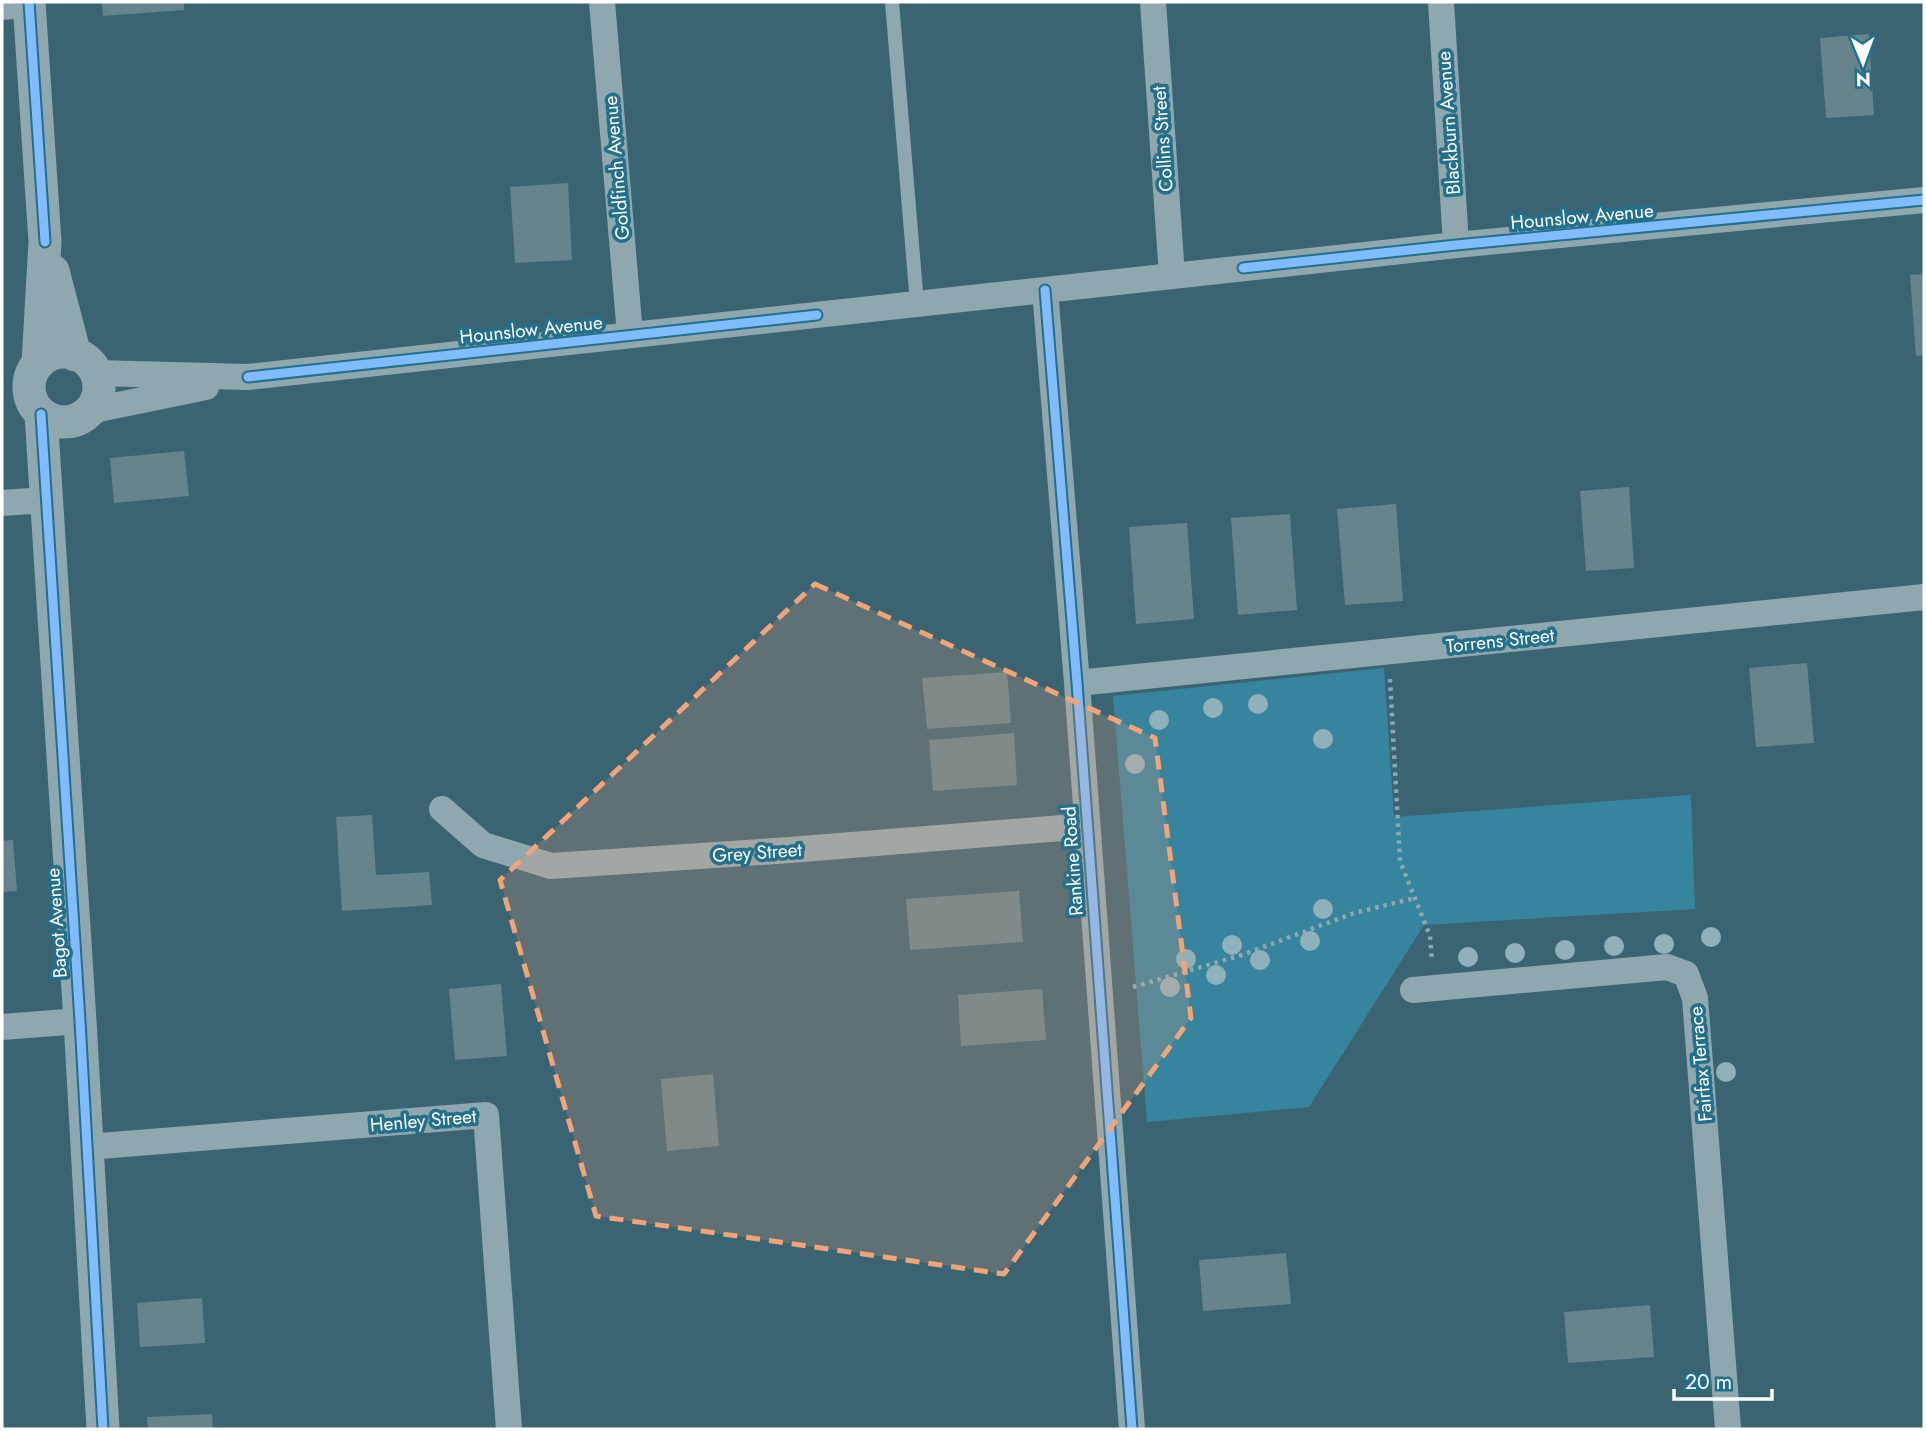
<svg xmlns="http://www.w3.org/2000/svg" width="1926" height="1431" viewBox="0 0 1926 1431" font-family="Jost,sans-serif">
<rect width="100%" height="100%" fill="#3b6473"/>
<path fill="#36849e" d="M1384,668l10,149 297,-22 4,114 -271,16 -115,182 -162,15 -34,-426z"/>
<path fill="#65848e" d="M102,2h82v8l-81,6z
M1869,34l5,81 -48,3 -6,-80z
M568,183l4,77 -57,3 -5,-76z
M1924,274v81l-8,1 -6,-81z
M184,451l5,45 -75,7 -4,-45z
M1629,487l5,81 -48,3 -6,-80z
M1396,504l7,97 -58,4 -8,-96z
M1290,514l7,96 -59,5 -7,-97z
M1187,523l7,96 -58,5 -7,-97z
M1807,663l7,80 -58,4 -7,-79z
M1007,672l4,51 -84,6 -5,-51z
M1014,733l3,52 -84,6 -4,-51z
M372,815l4,60 53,-3 3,33 -90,6 -6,-94z
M13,840l4,51 -15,1v-51z
M1019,891l4,51 -113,8 -4,-51z
M501,984l6,72 -52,4 -6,-71z
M1042,989l4,51 -85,6 -3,-51z
M713,1074l6,72 -52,5 -6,-72z
M1286,1253l5,51 -88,7 -4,-51z
M202,1298l3,45 -65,4 -3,-44z
M1650,1305l4,52 -86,6 -4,-51z
M212,1414l1,15h-65l-1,-12z"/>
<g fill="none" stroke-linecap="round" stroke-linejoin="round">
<path stroke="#8fa8b0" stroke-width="4.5" stroke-dasharray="3.5 5" stroke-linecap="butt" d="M1390,679l10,182 30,75 2,25
M1133,987l109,-32 112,-42 61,-15"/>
<path stroke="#8fa8b0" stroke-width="14" d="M892,2l25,302"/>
<path stroke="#8fa8b0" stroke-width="26" d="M602,2l28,333
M1153,2l19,274
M1441,2l15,243
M2,7l27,-3
M1045,290l32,393 55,746
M96,373l152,4 1208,-132 468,-45
M89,411l117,-24
M2,503l43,-3
M1077,683l847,-86
M442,809l41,36 68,21 239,-16 297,-24
M1413,990l254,-23 19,7 9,24 33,431
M2,1027l78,-6
M87,1147l399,-32 23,314"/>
<path stroke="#8fa8b0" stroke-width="33" d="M29,2l16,240 -7,121
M53,271l22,84
M29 387a35 35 0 1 1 70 0a35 35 0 1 1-70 0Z
M41,414l39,607 23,408"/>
<defs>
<path id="cycleway" d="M29,2l16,240
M1243,268l213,-23 468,-45
M1045,290l32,393 55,746
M248,377l569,-62
M41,414l39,607 23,408"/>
</defs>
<use href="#cycleway" stroke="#246f8a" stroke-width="13"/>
<use href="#cycleway" stroke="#80bcff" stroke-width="9"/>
</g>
<g fill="#90b0bc">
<circle cx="1258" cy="704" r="10"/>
<circle cx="1213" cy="708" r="10"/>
<circle cx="1159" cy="720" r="10"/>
<circle cx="1323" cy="739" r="10"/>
<circle cx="1135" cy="764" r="10"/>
<circle cx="1323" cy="909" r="10"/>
<circle cx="1711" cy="937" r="10"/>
<circle cx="1310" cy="941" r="10"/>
<circle cx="1664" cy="944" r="10"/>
<circle cx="1232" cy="945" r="10"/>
<circle cx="1614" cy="946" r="10"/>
<circle cx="1565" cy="950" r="10"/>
<circle cx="1515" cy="953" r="10"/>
<circle cx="1468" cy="957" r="10"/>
<circle cx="1186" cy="959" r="10"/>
<circle cx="1260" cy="960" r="10"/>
<circle cx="1216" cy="975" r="10"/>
<circle cx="1170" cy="987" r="10"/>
<circle cx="1726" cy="1072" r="10"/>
</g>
<path fill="#f2a479" fill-opacity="0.2" stroke="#f2a479" stroke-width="5" stroke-dasharray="14 9" stroke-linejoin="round" d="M815,584l340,154 36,280 -187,256 -408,-58 -96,-336z"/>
<g text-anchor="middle" stroke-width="7" stroke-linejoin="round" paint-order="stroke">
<g font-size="19" fill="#fff" stroke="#246f8a">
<text transform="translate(1448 123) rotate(-94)" y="7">Blackburn Avenue</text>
<text transform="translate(1162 139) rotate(-94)" y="7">Collins Street</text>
<text transform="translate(616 168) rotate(-95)" y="7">Goldfinch Avenue</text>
<text transform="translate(1582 216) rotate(-5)" y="7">Hounslow Avenue</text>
<text transform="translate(531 329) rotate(-6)" y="7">Hounslow Avenue</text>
<text transform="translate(1500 640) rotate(-6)" y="7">Torrens Street</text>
<text transform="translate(757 852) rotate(-4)" y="7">Grey Street</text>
<text transform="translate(1072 861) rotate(-94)" y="7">Rankine Road</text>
<text transform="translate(56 923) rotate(-94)" y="7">Bagot Avenue</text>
<text transform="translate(1700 1064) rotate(-95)" y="7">Fairfax Terrace</text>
<text transform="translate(423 1120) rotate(-5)" y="7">Henley Street</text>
</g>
</g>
<rect width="1926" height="1431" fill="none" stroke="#ffffff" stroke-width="7"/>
<g transform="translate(1863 63) rotate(179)" stroke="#246f8a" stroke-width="5" paint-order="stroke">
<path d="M0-5L12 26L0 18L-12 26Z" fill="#ffffff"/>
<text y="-10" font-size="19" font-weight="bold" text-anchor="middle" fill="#ffffff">N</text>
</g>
<path d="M1674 1389v10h98v-10" fill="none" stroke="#ffffff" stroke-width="3.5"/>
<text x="1685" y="1389" font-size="21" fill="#ffffff" stroke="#246f8a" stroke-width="5" paint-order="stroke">20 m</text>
</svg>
